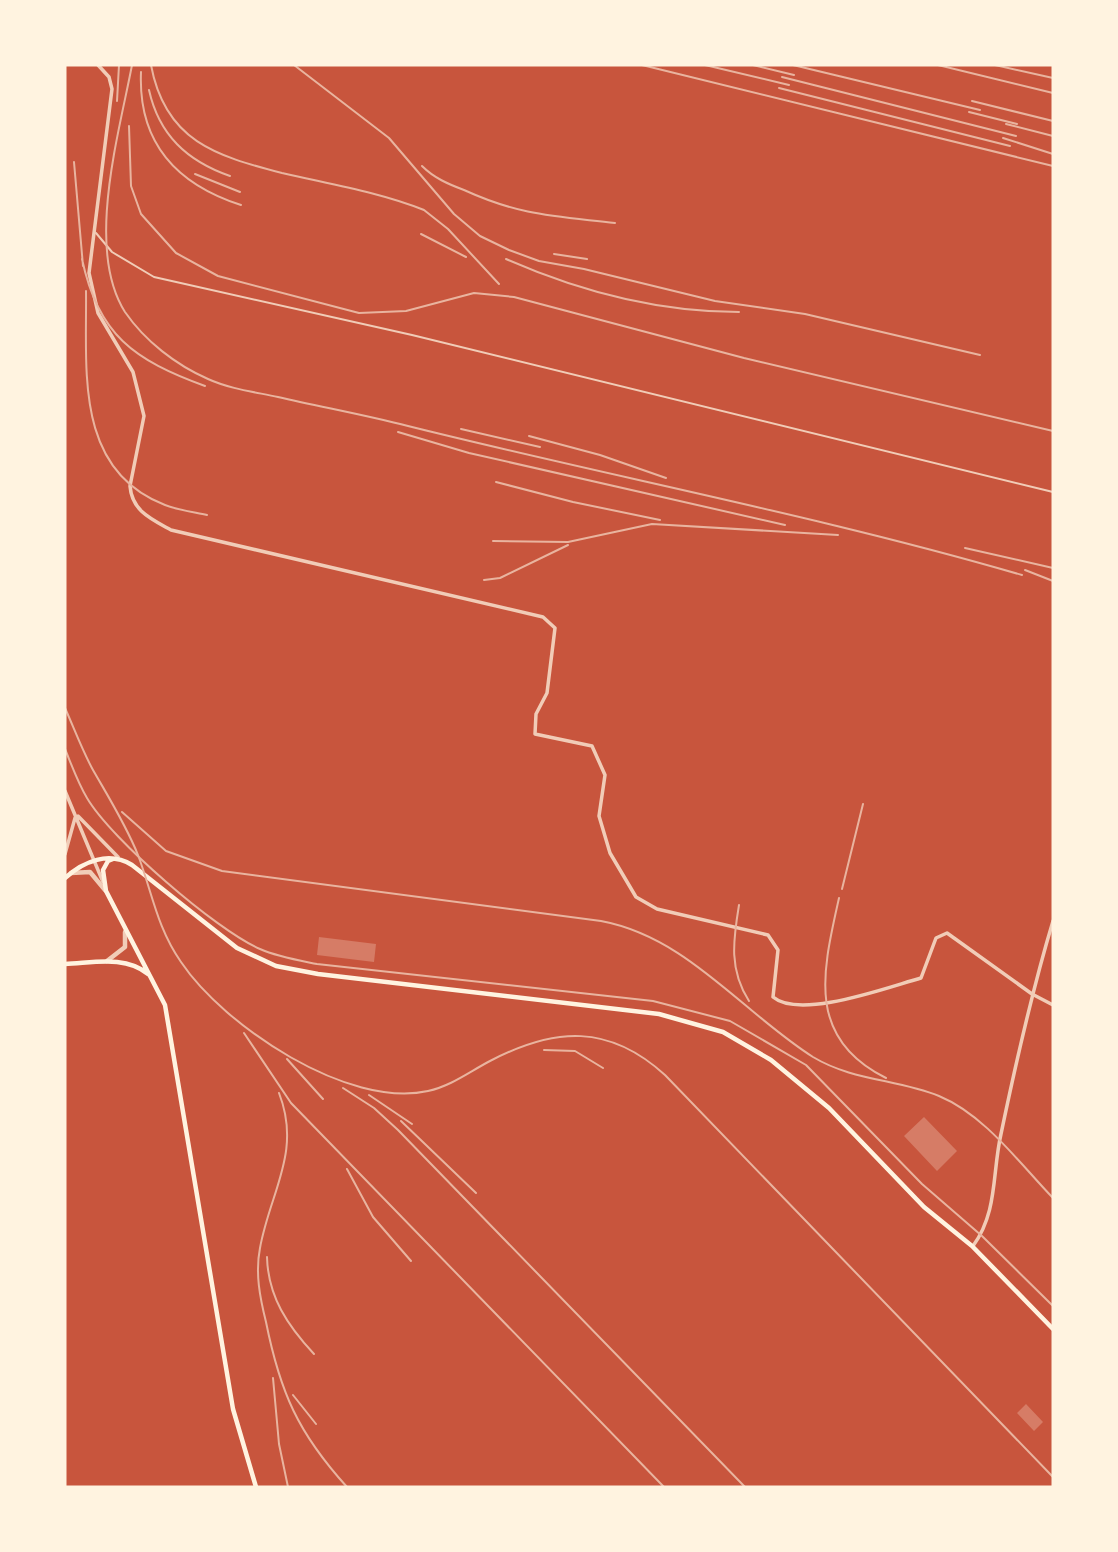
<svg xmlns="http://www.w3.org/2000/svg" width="1118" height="1552" viewBox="0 0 1118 1552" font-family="Rubik,sans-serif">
<rect width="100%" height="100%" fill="#c8553d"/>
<path fill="#d67c66" d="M319,937l57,7 -2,18 -57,-7z
M924,1117l33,34 -20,20 -33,-35z
M1026,1404l17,18 -9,9 -17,-18z"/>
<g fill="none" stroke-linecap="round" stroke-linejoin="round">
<path stroke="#f1ccb7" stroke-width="2" d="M96,233l16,19 42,25 258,58 641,157"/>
<path stroke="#f1ccb7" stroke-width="3.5" d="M98,65l11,12 3,12 -23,184 9,40 35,59 11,44 -14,70c2,25 21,33 41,44l372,87 12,11 -8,65 -11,21 -1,20 57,12 13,29 -6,41 11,37 26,44 21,12 111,26 10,15 -5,47c27,23 115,-10 148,-19l15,-40 11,-5 85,61 21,11
M65,791l38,91
M78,816l40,41
M65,854l10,-36
M973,1246c25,-34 19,-73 28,-112 15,-72 31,-143 52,-213"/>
<path stroke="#f1ccb7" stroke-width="4.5" d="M71,873l19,-1 15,18
M107,961l18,-14v-15"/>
<path stroke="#fff3e0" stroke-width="4.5" d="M113,859l-5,2 -5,9 3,21 59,114 68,404 23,78
M65,878c19,-17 44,-27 67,-13l105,83 39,18 42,8 341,40 64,18 48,28 58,48 95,99 48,39 81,83
M65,964c28,-1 60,-9 83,10"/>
<path stroke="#e9b49f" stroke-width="2" d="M65,749c7,17 13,34 22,49 24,41 129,132 173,151 18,8 37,11 57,15l336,37 77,20 76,44 116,119 60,52 71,70"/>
<path stroke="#e9b49f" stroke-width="2" d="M132,65c-13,69 -47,184 -7,247 20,29 51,53 83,67 22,10 47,13 70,18 43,10 87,18 130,29 204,51 412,90 614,149
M151,65c14,76 65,91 131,108 47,11 97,19 142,37l24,19 51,55
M294,65l95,73 65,76 26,22 29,14 30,11 45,8 131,32 90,13 175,41
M642,65l411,101
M705,65l84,20
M753,65l41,10
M793,65l187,45
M938,65l115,28
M995,65l58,13
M141,72c-3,70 35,112 100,133
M782,77l234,59
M779,88l231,58
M149,90c10,45 38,71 81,86
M117,101l2,-36
M972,101l81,20
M969,112l48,12
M1006,124l47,12
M129,126l2,60 10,28 35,39 42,23 141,37 47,-2 68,-18 40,4 230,61 309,73
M1003,138l50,16
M74,162l9,104
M422,166c12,12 26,18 42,24 57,26 91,26 151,33
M195,174l45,18
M421,234l45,23
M554,254l33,5
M82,259c16,76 52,101 123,127
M506,259c75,33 151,53 233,53
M86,291c1,79 -12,179 79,214 13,5 28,7 42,10
M461,429l79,18
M398,432l71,21 316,72
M529,436l71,19 66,23
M496,482l77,20 87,18
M493,541l75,1 84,-18 186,11
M965,548l88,20
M1025,570l28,11
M484,580l16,-2 68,-33
M65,708c9,20 17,42 28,62 16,28 33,55 45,85 14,37 19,73 43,107 43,64 167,147 247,129 23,-5 41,-19 62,-30 65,-34 119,-37 175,14l388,402
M122,812l44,39 56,20 379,50c86,16 141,91 212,136 40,24 84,22 126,39 46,19 81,68 114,102
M842,889l21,-85
M839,898c-16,72 -34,140 47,180
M739,905c-6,36 -10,65 10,96
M244,1033l47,70 373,384
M544,1050l31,1 28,17
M287,1059l36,40
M343,1088l31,20 24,22 347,357
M279,1093c23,59 -9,99 -19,155 -5,25 0,50 6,74 14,70 32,111 81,165
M369,1095l43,29
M401,1121l75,72
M347,1169l26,48 38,44
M267,1257c1,40 21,69 47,97
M273,1378l6,66 9,43
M293,1395l23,29"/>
</g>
<rect width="1118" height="1552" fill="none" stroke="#fff3e0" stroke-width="133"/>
</svg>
